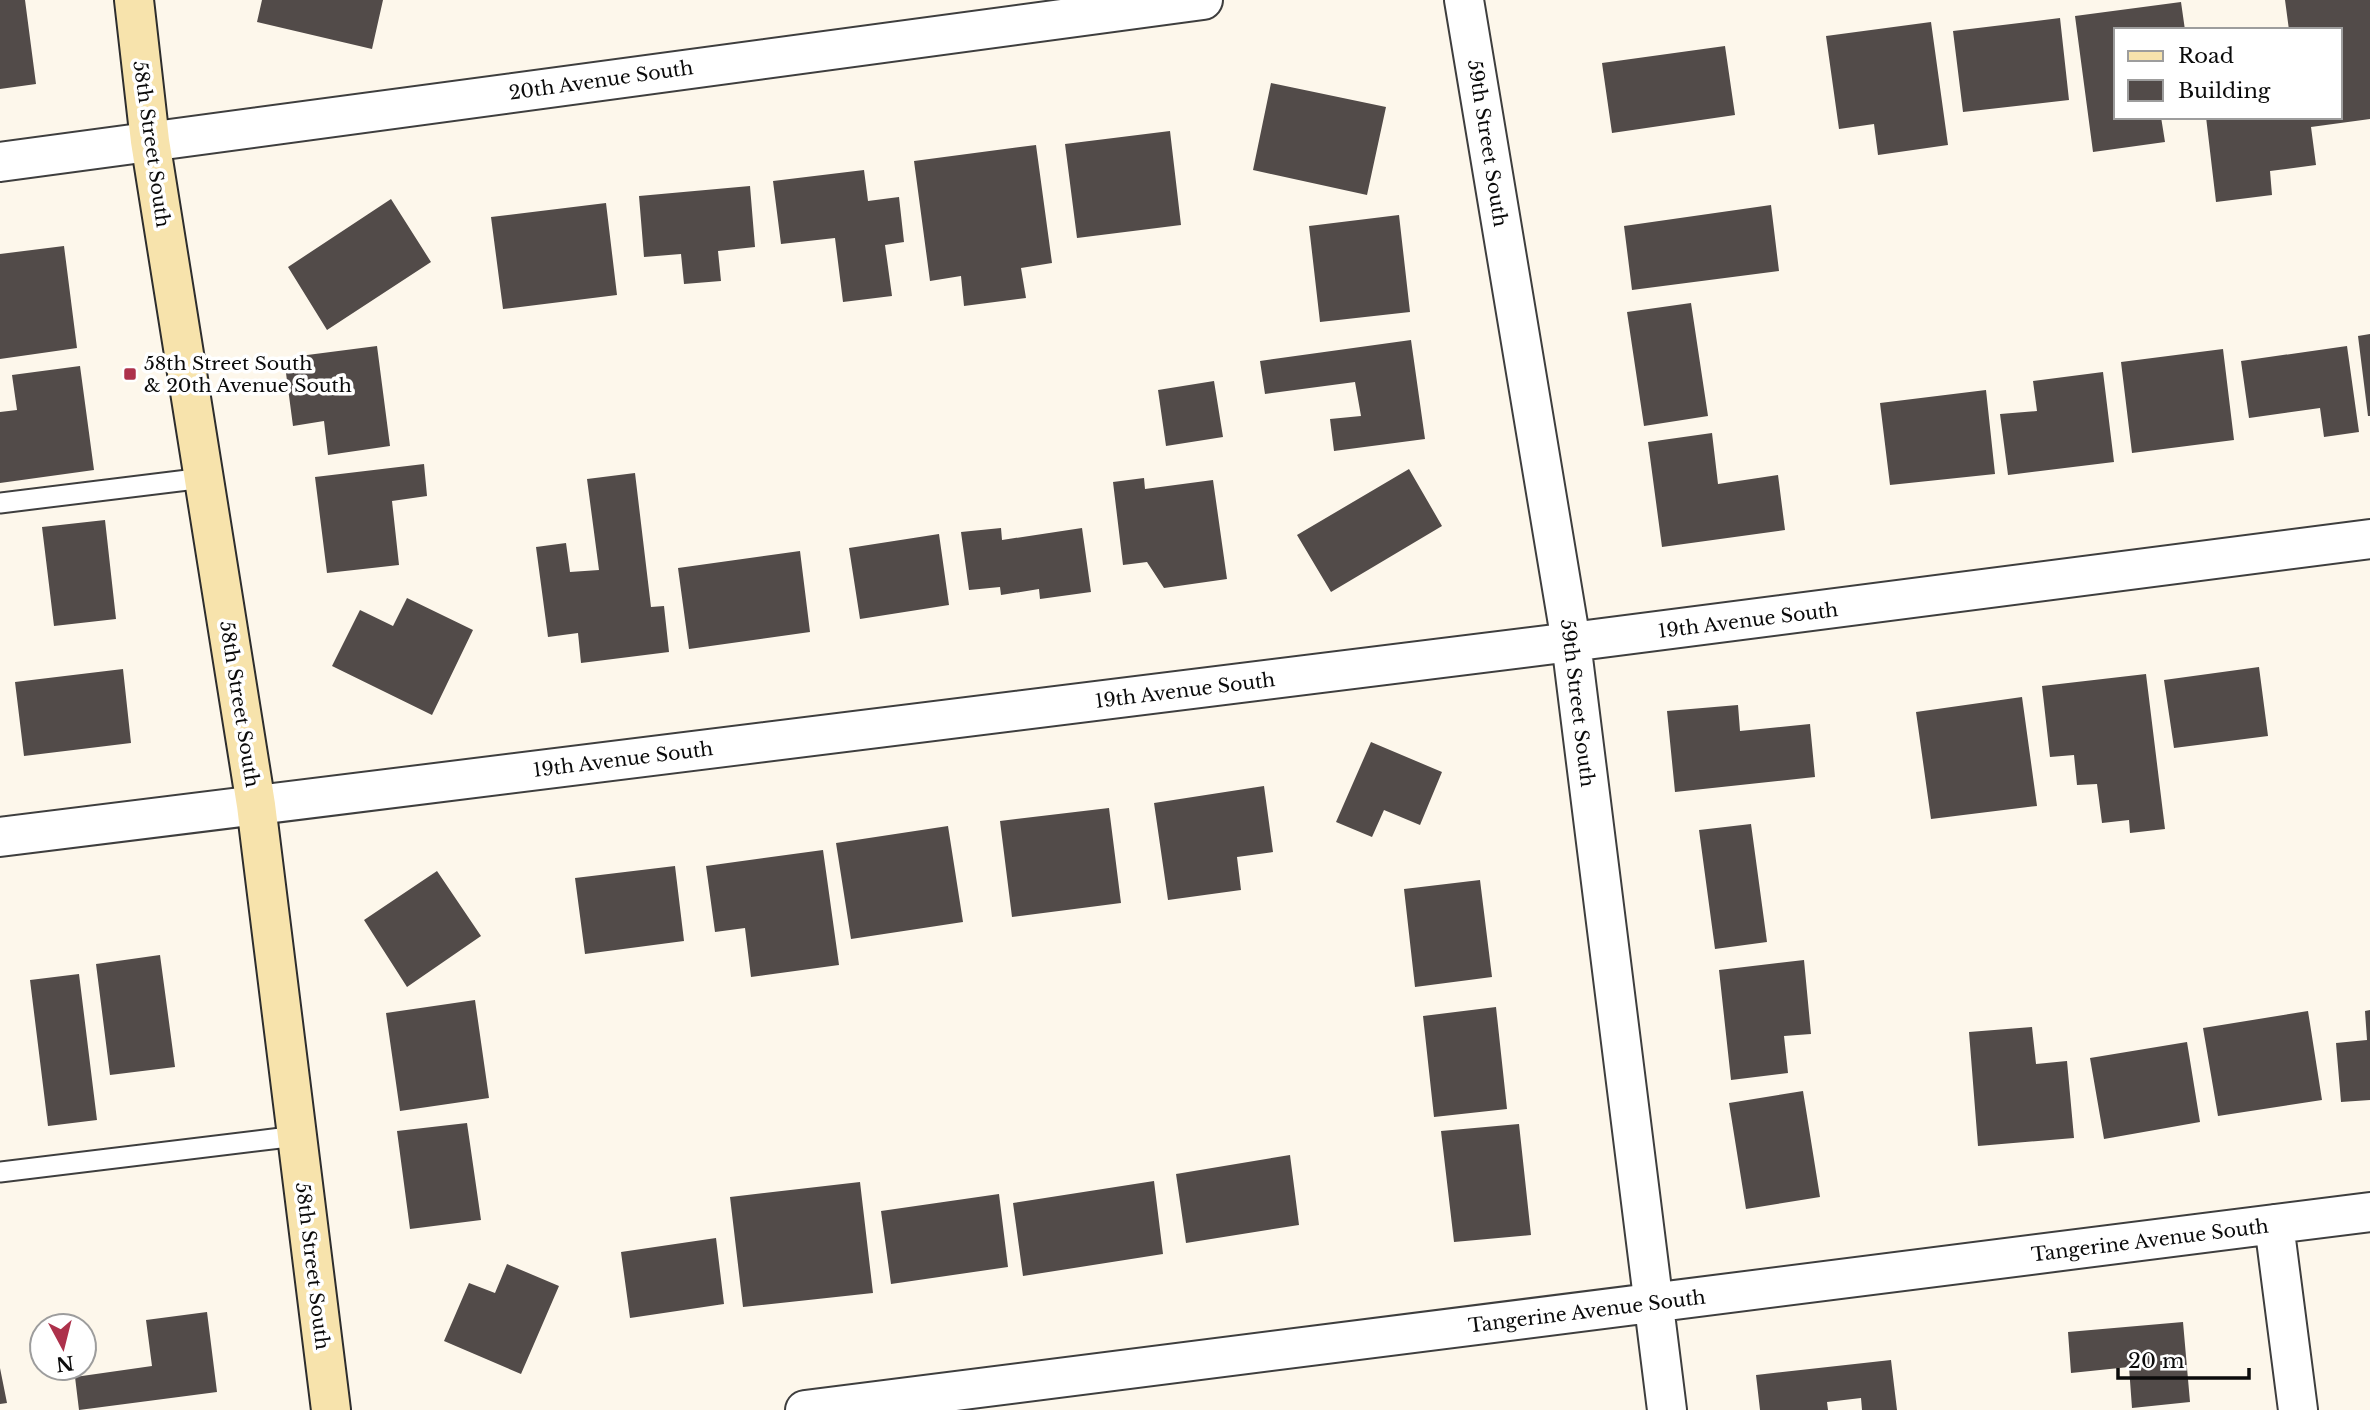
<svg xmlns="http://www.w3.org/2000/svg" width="2370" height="1410" viewBox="0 0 2370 1410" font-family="'Libre Baskerville',serif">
<rect width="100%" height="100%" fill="#fdf7eb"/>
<path fill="#524b49" d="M0,0h25l11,84 -36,5z
M262,0h121l-11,49 -115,-27z
M2285,0h85v119l-59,8 5,38 -46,6 2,24 -56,7 -10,-85h134v-87h-51z
M2181,2l4,28h-69v87h45l4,25 -72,10 -18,-136z
M2060,18l9,82 -106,12 -10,-81z
M1931,22l17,123 -70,10 -4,-31 -35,5 -13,-93z
M1725,46l10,69 -123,18 -10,-70z
M1271,83l115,24 -19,88 -114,-25z
M1170,131l11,94 -104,13 -12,-94z
M1036,145l16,118 -31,5 5,30 -62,8 -3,-30 -31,5 -16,-120z
M864,170l4,31 31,-4 5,45 -19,3 7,51 -49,6 -8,-64 -54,6 -8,-63z
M750,186l5,61 -37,4 3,30 -37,3 -3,-30 -37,3 -5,-61z
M391,199l40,63 -104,68 -39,-63z
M606,203l11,92 -114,14 -12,-92z
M1771,205l8,66 -147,19 -8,-64z
M1399,215l11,97 -90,10 -11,-96z
M64,246l13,102 -77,11v-105z
M1691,303l17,113 -64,10 -17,-114z
M2370,334v82h-2l-10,-80z
M1411,340l14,99 -91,12 -4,-32 31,-3 -6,-34 -90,12 -5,-33z
M377,346l13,100 -62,9 -4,-34 -31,5 -9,-68z
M2347,346l12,86 -35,5 -4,-29 -71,10 -8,-57z
M2223,349l11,91 -102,13 -11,-91z
M80,366l14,104 -94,13v-71l17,-2 -5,-35z
M2103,372l11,90 -106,13 -8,-61 37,-3 -4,-30z
M1214,381l9,56 -57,9 -8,-56z
M1986,390l9,84 -105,11 -10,-82z
M1712,433l6,51 60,-9 7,55 -123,17 -14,-105z
M424,464l3,32 -35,5 7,64 -72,8 -12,-96z
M1409,469l33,57 -111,66 -34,-57z
M635,473l16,134 13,-1 5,46 -88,11 -3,-30 -30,4 -12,-90 30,-4 4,29 29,-2 -12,-91z
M1144,478l1,11 68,-9 14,99 -63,9 -17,-26 -24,3 -10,-83z
M105,520l11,99 -62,7 -12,-99z
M1001,528l1,12 80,-12 9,64 -51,7 -1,-10 -38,6 -1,-8 -31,3 -8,-58z
M939,534l10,71 -89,14 -11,-71z
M800,551l10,81 -121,17 -11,-81z
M407,598l66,32 -41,85 -100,-49 28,-56 33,16z
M2259,667l9,69 -94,12 -10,-68z
M123,669l8,74 -107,13 -9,-74z
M2146,674l19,155 -35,4 -1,-13 -27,3 -5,-39 -20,1 -3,-30 -24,2 -8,-71z
M2022,697l15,109 -106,13 -15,-107z
M1738,705l2,26 70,-7 5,53 -140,15 -8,-81z
M1371,742l71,30 -22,53 -36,-15 -12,27 -36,-15z
M1264,786l9,66 -36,5 4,33 -73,10 -14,-97z
M1109,808l12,95 -109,14 -12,-96z
M1751,824l16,118 -52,7 -16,-119z
M948,826l15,96 -112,17 -15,-96z
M823,850l16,115 -88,12 -6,-49 -30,4 -9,-66z
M675,866l9,75 -99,13 -10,-76z
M437,871l44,65 -74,51 -43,-67z
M1480,880l12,97 -77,10 -11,-98z
M160,955l15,112 -65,8 -14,-111z
M1804,960l7,74 -27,2 4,37 -57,7 -12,-110z
M79,974l18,146 -49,6 -18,-146z
M475,1000l14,98 -89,13 -14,-98z
M1496,1007l11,102 -73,8 -11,-101z
M2370,1010v90l-29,2 -5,-59 31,-3 -2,-29z
M2308,1011l14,89 -104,16 -15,-88z
M2032,1027l4,37 31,-3 7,77 -96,8 -9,-114z
M2187,1042l13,80 -96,17 -14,-81z
M1803,1091l17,106 -74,12 -17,-106z
M467,1123l14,97 -71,9 -13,-98z
M1519,1124l12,111 -77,7 -13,-111z
M1290,1155l9,70 -113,18 -10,-69z
M1154,1181l9,73 -140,22 -10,-73z
M860,1182l13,111 -130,14 -13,-110z
M999,1194l9,73 -117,17 -10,-73z
M716,1238l8,66 -94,14 -9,-66z
M507,1264l52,22 -38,88 -77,-33 25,-58 26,10z
M207,1312l10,80 -138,18 -4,-33 77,-11 -6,-46z
M2183,1322l7,80 -58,6 -3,-41 -58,6 -3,-41z
M1891,1360l6,50h-35l-1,-12 -34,4 1,8h-68l-4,-35z
M0,1368l7,35 -7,1z"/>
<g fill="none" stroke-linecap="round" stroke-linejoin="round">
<defs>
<path id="lane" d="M0,503l204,-25
M0,1172l297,-36"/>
<path id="street" d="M1464,0l107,642 96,768
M0,162l1203,-162
M0,837l1571,-195 799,-103
M2274,1224l24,186
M805,1410l1565,-198"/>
<path id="secondary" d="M134,0l16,141 106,664 75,605"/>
</defs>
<use href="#lane" stroke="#3e3e3e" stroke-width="23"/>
<use href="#street" stroke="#3e3e3e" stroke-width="42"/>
<use href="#secondary" stroke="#2d2d2d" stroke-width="42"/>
<use href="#lane" stroke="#fff" stroke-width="19"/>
<use href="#street" stroke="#fff" stroke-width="38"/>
<use href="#secondary" stroke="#f7e3ac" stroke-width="38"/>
</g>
<rect fill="#ad314b" stroke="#fff" stroke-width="2.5" x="123" y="367" width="14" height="14" rx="3.5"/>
<g text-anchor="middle" stroke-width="7" stroke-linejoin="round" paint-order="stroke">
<g font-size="19" fill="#0b0b0b" stroke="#fff">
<text transform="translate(601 80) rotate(-8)" y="7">20th Avenue South</text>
<text transform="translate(1488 143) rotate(81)" y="7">59th Street South</text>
<text transform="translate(152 144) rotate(82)" y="7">58th Street South</text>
<text transform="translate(1748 620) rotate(-7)" y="7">19th Avenue South</text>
<text transform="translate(1185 690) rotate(-7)" y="7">19th Avenue South</text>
<text transform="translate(1578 703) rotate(83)" y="7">59th Street South</text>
<text transform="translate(240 704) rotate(81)" y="7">58th Street South</text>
<text transform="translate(623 759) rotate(-7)" y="7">19th Avenue South</text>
<text transform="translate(2150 1240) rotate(-7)" y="7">Tangerine Avenue South</text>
<text transform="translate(313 1266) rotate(83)" y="7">58th Street South</text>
<text transform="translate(1587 1311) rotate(-7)" y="7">Tangerine Avenue South</text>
</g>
<g font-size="19" fill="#0b0b0b" stroke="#fff" text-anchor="start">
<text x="144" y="370">58th Street South<tspan x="144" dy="22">&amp; 20th Avenue South</tspan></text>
</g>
</g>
<rect x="2114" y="28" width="228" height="91" fill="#ffffff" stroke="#9d9d9d" stroke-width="2"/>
<rect x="2128" y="51" width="35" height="10" fill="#f7e3ac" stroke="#9d9d9d" stroke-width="2"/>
<text x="2178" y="63" font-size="21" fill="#0b0b0b">Road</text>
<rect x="2128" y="80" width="35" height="21" fill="#524b49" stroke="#9d9d9d" stroke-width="2"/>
<text x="2178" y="98" font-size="21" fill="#0b0b0b">Building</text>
<g transform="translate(63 1347) rotate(173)"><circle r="33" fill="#ffffff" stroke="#9d9d9d" stroke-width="2"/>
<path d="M0-5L12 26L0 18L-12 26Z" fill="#ad314b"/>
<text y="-10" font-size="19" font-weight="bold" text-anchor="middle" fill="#0b0b0b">N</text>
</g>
<path d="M2118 1368v10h131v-10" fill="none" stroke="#0b0b0b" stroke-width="3.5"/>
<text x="2128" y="1368" font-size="21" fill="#0b0b0b" stroke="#ffffff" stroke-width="5" paint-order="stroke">20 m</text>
</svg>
